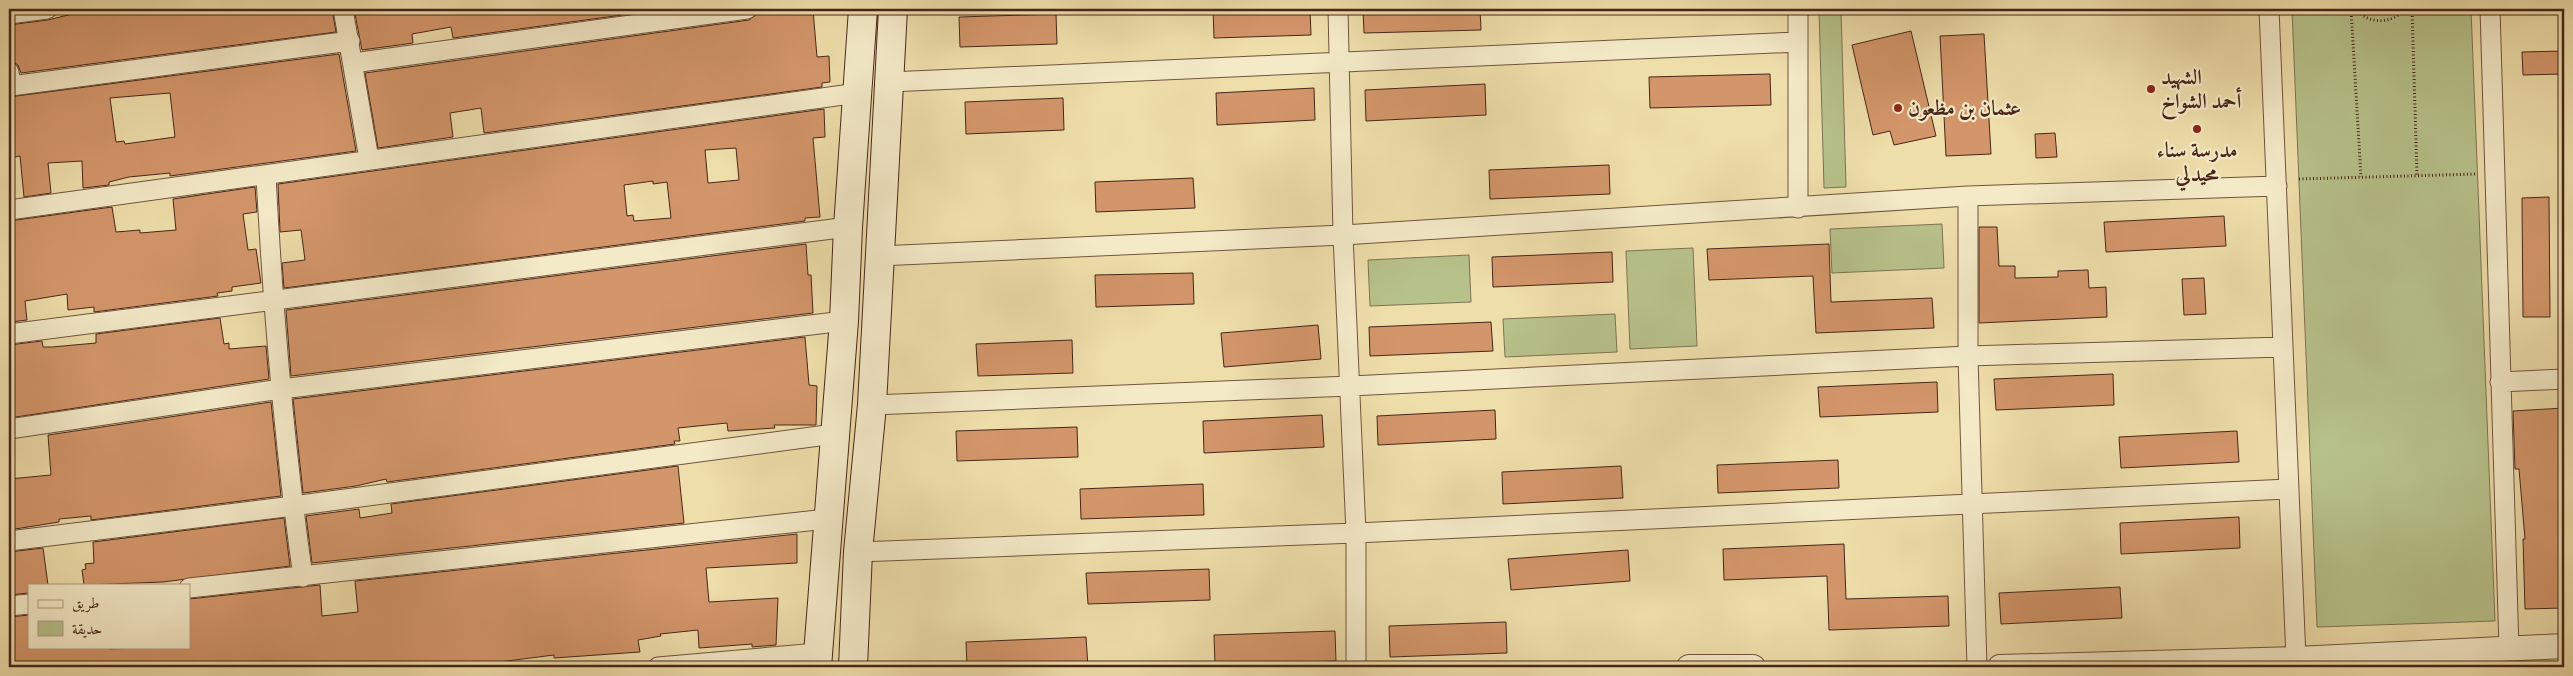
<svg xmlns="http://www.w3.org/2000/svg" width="2573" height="676" viewBox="0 0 2573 676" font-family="'IM FELL Double Pica',Amiri,serif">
<rect width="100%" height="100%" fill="#eedeaa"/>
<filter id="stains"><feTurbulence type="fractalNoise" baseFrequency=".004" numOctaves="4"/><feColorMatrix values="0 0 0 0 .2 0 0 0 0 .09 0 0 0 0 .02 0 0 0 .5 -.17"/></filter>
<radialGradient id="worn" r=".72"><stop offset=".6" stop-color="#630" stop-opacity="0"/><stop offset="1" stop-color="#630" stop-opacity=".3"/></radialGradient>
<path fill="#b7c18a" stroke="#7f7452" d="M1819,9h22l5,178 -22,1z
M2292,9h179l24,612 -178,6z
M1942,224l2,44 -112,5 -2,-44z
M1693,248l4,98 -67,3 -4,-98z
M1469,255l2,47 -101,4 -2,-46z
M1615,314l2,38 -112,5 -2,-38z"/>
<path fill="#d3966a" stroke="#472619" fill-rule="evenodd" d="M122,9h210l4,23 -315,41 -3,-8 -5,-3 -4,-37 39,-5 28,-7z
M354,9h62v5l25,-4 1,4 31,-5 186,1 -206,28 -2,-11 -39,7 1,9 -51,7z
M1213,9h97l1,26 -97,3z
M1363,9h117l1,21 -117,3z
M813,10l4,47 12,-1 1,26 -8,1v4l-338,46 -3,-25 -31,5 3,24 -75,11 -13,-75 384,-53 8,-6z
M1056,14l1,30 -97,3 -1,-30z
M1911,31l25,105 -42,9 -4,-14 -17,4 -21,-90z
M1984,34l7,120 -45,2 -6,-120z
M2564,51v23l-41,1 -1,-23z
M339,54l17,97 -186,25v-3l-41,4 -20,5v3l-26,3 -1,-27 -34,2 3,30 -27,4 -4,-41 -10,2 -1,-61zM170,93l5,44 -50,7 -1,-3 -8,1 -6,-44z
M1770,74l1,31 -121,3 -1,-31z
M1485,84l1,31 -120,6 -1,-31z
M1314,88l1,32 -98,5 -1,-32z
M1063,98l1,32 -98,4 -1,-32z
M824,109l1,28 -12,1 7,79 -15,1v3l-521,67 -2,-25 23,-3 -4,-30 -21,2 -2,-48zM736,148l3,32 -31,3 -3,-33zM653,181v3l14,-2 4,36 -37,3 -1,-6 -6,1 -3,-31z
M2055,133l2,24 -21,1 -1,-24z
M1609,165l1,29 -120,5 -1,-29z
M1193,178l2,30 -99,4 -1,-30z
M255,187l2,25 -14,2 5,36 8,-1 5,34 -29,4v4l-15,2 1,3 -124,16v-5l-26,3 -1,-16 -42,7 2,19 -16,2 -2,-101 103,-14 4,25 24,-2v3l36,-3 -3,-31z
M2549,197l1,120h-27l-1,-119z
M2224,216l2,30 -120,6 -2,-30z
M1979,227h18l2,39h16v12l43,-1v-6l30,-1 1,18 17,-1 1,30 -128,6z
M806,244l2,31h3l2,38 -522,63 -5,-66z
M1829,244l2,58 101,-4 2,30 -118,5 -3,-57 -104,4 -2,-31z
M1612,252l1,30 -120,5 -1,-30z
M1193,273l1,31 -98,3 -1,-32z
M2204,278l2,36 -22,1 -2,-36z
M220,318l4,26 5,-1v6l37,-3 3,33 -260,39v-73l33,-4 1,6h9l44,-4v-9z
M1491,322l2,29 -123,5 -1,-29z
M1318,325l3,34 -97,8 -3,-34z
M805,337l4,48 8,1 -1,39h-42l1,3 -47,3 -1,-8 -49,5 2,13h-6l1,3 -288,38 -1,-3 -30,7 -53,7 -10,-94z
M1072,340l1,33 -95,3 -2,-32z
M2113,374l1,31 -118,5 -2,-31z
M1937,382l1,30 -118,5 -2,-30z
M271,402l10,94 -190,24v-4l-32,3v3l-50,8v-51l42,-4 -3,-40z
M2564,408v200l-39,1 -2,-70h2l-6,-70h-4l-2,-58z
M1495,410l1,29 -118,6 -1,-29z
M1322,415l2,32 -120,6 -1,-32z
M1077,427l1,30 -121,4 -1,-30z
M2237,431l2,31 -118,6 -2,-31z
M1838,460l1,28 -121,5 -1,-28z
M678,466l6,57 -372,40 -6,-47 53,-7 1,9 32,-5 -1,-9z
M1621,466l2,32 -120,6 -1,-32z
M1203,484l1,31 -123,4 -1,-30z
M2239,517l1,31 -119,6 -1,-31z
M284,518l6,48 -127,16 -79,3 -2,-15 4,-1 -1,-5 9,-1 -1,-21z
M797,534v29l-91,5 3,34 69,-4 -2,47 -24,2v-3l-53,4 -1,-18 -38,4 1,2 -23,4 2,12 -86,6v-3l-94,12h-451v-50l20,-2v32h80v2l80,-2v-48l131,-14 2,31 36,-4 -3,-31z
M1844,544l2,55 102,-3 1,30 -120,4 -2,-54 -103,4 -1,-31z
M43,548l5,37h-19v8l-20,2v-43z
M1628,550l2,31 -119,9 -3,-31z
M1209,569l1,31 -122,4 -2,-31z
M2120,587l2,31 -121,6 -2,-31z
M1506,622l1,31 -117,4 -1,-31z
M1335,631l1,30 -121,4 -1,-30z
M1086,637l2,30h-121l-1,-25z"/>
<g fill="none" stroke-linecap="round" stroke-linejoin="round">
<defs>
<path id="minor" d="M343,9l26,150
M1338,9l5,226 13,298v134
M1798,9v199
M2269,9l27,650
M2490,9l19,641
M9,14l38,-5
M353,63l394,-54
M9,72l2,14 339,-45
M889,82l909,-40
M266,176c7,134 18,268 37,401
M1968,196v160l9,311
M9,210l849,-117
M879,256l464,-21 625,-39 309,-10
M9,334l839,-107
M2500,382l64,-3
M872,405l478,-19 618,-30 315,-9
M9,429l272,-40 563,-68
M9,541l284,-35 541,-72
M858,552l498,-19 933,-44
M189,588l638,-69
M9,606l20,-2
M658,667l159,-14"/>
<path id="tertiary" d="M1689,667h64
M2000,667l296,-8 268,-13"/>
<path id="secondary" d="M817,667l27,-346 4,-94 15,-218
M853,667l5,-115 14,-147 21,-396"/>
</defs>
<use href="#minor" stroke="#71543d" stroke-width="21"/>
<use href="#tertiary" stroke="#71543d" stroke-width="26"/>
<use href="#secondary" stroke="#472619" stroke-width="30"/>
<path stroke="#472619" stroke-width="3" stroke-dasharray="1 2.5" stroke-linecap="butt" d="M2351,9l10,168
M2356,9c13,16 36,15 49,0
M2412,9l5,167
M2299,179l178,-5"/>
<use href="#minor" stroke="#f4eac8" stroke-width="19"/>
<use href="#tertiary" stroke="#f4eac8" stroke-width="24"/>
<use href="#secondary" stroke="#f4eac8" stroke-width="28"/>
</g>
<g fill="#8f2418" stroke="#f4eac8" stroke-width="2">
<circle cx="2151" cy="89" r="5"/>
<circle cx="1898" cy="108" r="5"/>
<circle cx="2197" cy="129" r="5"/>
</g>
<g text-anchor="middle" stroke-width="4.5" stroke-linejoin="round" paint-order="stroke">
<g font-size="21" font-weight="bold" fill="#472619" stroke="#f4eac8" text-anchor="start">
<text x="2161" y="84">الشهيد<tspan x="2161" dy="24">أحمد الشواخ</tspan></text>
<text x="1908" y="115">عثمان بن مظعون</text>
<text x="2197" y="157" text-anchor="middle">مدرسة سناء<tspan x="2197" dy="24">محيدلي</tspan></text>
</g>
</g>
<rect width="2573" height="676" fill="none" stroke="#eedeaa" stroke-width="30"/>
<rect x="10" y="10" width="2553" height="656" fill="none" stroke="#472619" stroke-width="2.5"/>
<rect x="15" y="15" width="2543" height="646" fill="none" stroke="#472619"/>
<rect x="28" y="584" width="162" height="65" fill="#f4eac8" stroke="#af9c82"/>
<rect x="38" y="600" width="25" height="8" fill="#f4eac8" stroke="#af9c82"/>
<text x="72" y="608" font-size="15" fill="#472619">طريق</text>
<rect x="38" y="621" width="25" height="15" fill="#b7c18a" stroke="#af9c82"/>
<text x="72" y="634" font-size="15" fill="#472619">حديقة</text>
<rect width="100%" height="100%" filter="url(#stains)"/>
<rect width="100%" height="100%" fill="url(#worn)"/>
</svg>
